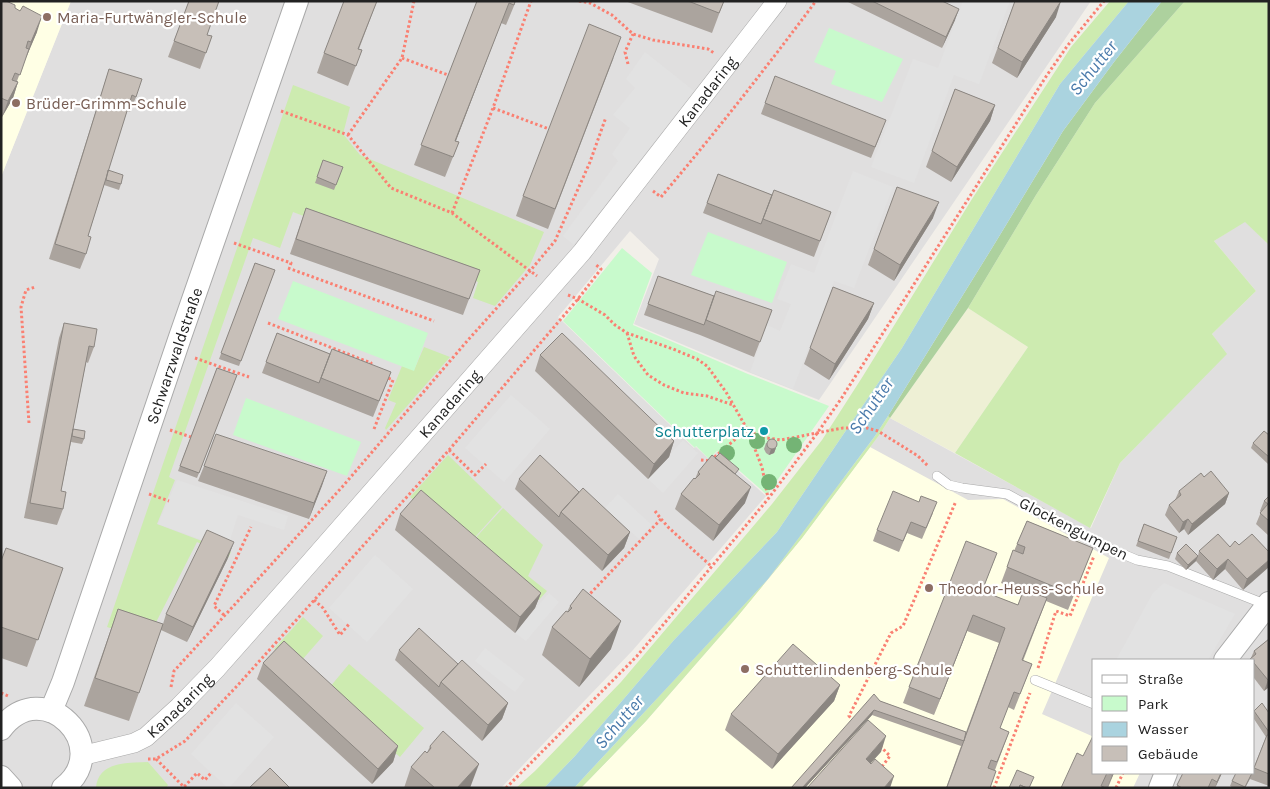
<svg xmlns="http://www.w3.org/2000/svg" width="1270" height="789" viewBox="0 0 1270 789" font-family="Karla,sans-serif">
<rect width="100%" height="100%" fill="#f2efe9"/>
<path fill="#e0dfdf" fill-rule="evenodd" d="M71,1h1020l-272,399 -71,-28 -114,-48 25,-65 -29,-28 -72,86 136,131 2,-1 13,12 8,-7 49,44 -133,154 -132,138h-500v-611z
M1245,221l24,24v543h-688l289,-341 10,-13 10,-16 201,110 29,-65 106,-109 -14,-20 44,-43 -42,-50zM1094,660h160v113h-160z"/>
<path fill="#ffffe5" d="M1,1h70l-70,176z
M870,447l98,53 35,-1 106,59 -67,156 52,23v36h46l-7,15h-552l65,-67 91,-104 65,-79z"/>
<path fill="#eef0d5" d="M968,308l60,39 -73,106 -65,-35z"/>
<path fill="#cdebb0" d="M1110,1h19l-69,83 -158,264 -125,184 -103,108 -99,116 -31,32h-28l19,-17 86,-89 151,-178 50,-64 41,-64 109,-177 99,-152z
M1185,1h84v244l-24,-23 -31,19 42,50 -44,43 15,20 -107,109 -30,65 -135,-75 73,-106 -60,-39 68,-113 59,-92z
M293,85l57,22 -7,27 17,21 184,77 -14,33 -35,41 -22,-8 5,-16 -185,-70 -13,36 -27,-10 -84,239 6,3 -18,44 74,28 -3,6 -31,-16 -50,98 -40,-13z
M424,347l26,10 -64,73 -1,-2 11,-25 -8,-3 14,-34 12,4z
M888,416l2,2 -10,16 -78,104 -65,79 -91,104 -65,67h-7l194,-209 107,-143z
M448,455l54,52 -34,38 -58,-48z
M503,508l40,37 -15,31 19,15 -8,9 -70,-55z
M303,617l20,19 -28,32 -21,-19z
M349,664l75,64 -24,29 -75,-64z
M148,762l20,23 -2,3h-70c2,-27 32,-25 52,-26z"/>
<path fill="#add19e" d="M1162,1h23l-90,102 -59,92 -68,113 -78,110 -2,-2 104,-168 71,-117 51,-69z"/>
<path fill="#c8facc" d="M829,28l74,31 -21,43 -51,-18 5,-13 -22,-9z
M708,232l79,30 -15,41 -81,-28z
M622,248l30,25 -19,52 115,49 81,32 -62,89 -50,-44 -8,8 -13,-13 -1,2 -132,-127z
M293,281l135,52 -14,38 -136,-52z
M246,398l115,44 -14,34 -114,-41z"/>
<path fill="#e2e2e2" d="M963,1h47l-31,83 -25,-9 -40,108 -43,-16 42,-108 25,9z
M645,52l49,39 -120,154 -11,-9 55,-75 -6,-7 18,-26 -17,-13 22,-27 -9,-9z
M853,171l40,16 -39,101 -20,-7 -41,108 -43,-17 17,-47 13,6 11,-27 -14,-5 14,-35 23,9z
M511,395l39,34 -46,53 -39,-34z
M683,440l15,13 -35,40 -15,-14z
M177,480l111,36 -4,14 -46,-15 -11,34 -69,-25z
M618,494l34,31 -13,14 -34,-31z
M375,555l38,34 -46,53 -38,-34z
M1164,583l71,31 -27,46h-92l37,-67z
M549,593l10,9 -33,39 -11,-8z
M485,648l40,31 -10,13 -40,-31z
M236,703l38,34 -45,51h-1l-37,-34z"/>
<path fill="#aad3df" d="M1129,1h33l-48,61 -51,69 -71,117 -104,168 -13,20 -107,143 -194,209h-30l31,-32 99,-116 103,-108 125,-184 158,-264z"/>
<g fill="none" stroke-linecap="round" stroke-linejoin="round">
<defs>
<path id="service" d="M937,476l12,9 13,3 45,6 92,50 38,16 31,6 99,39
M1035,680l59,24"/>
<g id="minor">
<path id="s1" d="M81,756l53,-13 12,-6 33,-30 38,-39 91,-103 274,-313 195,-251"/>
</g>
<g id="tertiary">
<path d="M1225,660l44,-57"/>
<path id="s2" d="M51,711l12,-29 117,-345 117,-336"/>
<path d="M1,729c42,-56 115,18 62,59"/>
<path d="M1,777l10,11"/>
<path d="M1160,788l6,-15"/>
</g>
</defs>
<use href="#service" stroke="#a9a9a9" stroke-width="10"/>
<use href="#minor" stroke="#a9a9a9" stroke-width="20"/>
<use href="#tertiary" stroke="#a9a9a9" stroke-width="24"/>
<path stroke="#fa8072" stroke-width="3" stroke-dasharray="2.5 2.5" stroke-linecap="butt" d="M579,1l11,2 22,12 21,19 20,6 55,9 6,4
M402,58l46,17
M628,64l-3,-12 8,-18
M493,108l56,21
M281,111l67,24 43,53 61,25 85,63
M348,135l54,-77 12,-57
M653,191l8,6c54,-64 105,-129 155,-196
M452,213l41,-105 38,-107
M234,243l57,20 -1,3
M288,268l146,53
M568,295l10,4 27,16 10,10 12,8 46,16 24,10 10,7 19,26 21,37 13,8 21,3 51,-10 11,-2h24l11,3 40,25 10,10
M268,323l103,40 -2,4
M627,333l7,23 14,19 16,10 20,8 23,3 26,9
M195,358l54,19
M29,423l-8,-116 5,-17 9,-3
M374,429l19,-49 -8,-3
M170,430l21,7
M449,450l26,25 11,-11
M701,460l9,1 37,-32 15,38 6,31
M149,494l20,7
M661,519l8,9 42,38
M587,597l74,-78 -6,-8
M314,600l9,8 17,27 9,-11
M224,615l-10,-9 37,-79
M1038,668l18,-57 14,5 24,-60
M171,687l3,-16 169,-185 125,-146 62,-69 25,-30 35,-79 16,-45
M1,693l7,3
M854,721l-5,-5 42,-83 12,-7 53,-125
M880,746l10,10 -9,12
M148,759h8l29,-18 52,-55 212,-236 129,-151 23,-30 -6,-5
M156,759l28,28 13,-14 8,7 6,-7
M506,788l131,-132 131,-157 50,-67 23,-33 206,-324 21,-30 36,-44
M994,788l36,-95
M1116,788l7,-15"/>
<use href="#service" stroke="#fff" stroke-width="9"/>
<use href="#minor" stroke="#fff" stroke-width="19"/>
<use href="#tertiary" stroke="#fff" stroke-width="22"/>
</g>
<g fill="#74b475">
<circle cx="757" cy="441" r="8"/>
<circle cx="794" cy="445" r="8"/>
<circle cx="727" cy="453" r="8"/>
<circle cx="769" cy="482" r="8"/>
</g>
<path fill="#aba49e" d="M1,1l14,7 22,24 -11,25 -9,24 1,1 -5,16 -11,19 -1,-1z
M189,1l18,34 5,1 -12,33 -32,-12z
M377,1l-18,48 3,1 -14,36 -31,-13 7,-20z
M477,1h39l-10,24 -5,-2 -45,118 3,1 -14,35 -31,-12z
M625,1h99l-12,32z
M846,1h96l13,19 -13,28z
M1015,1l41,16 -39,61 -25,-15z
M614,57l-66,172 -32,-13 7,-20z
M109,69l27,28 -6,15 -3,-1 -19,59 13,14 -2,6 -15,-5 -16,51 -2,18 -6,15 -31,-10 55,-174z
M775,76l107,55 -11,27 -110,-44z
M955,89l40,16 -5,16 -39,61 -25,-15z
M323,160l20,7 -9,23 -19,-7z
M718,174l54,21 59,17 -17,45 -111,-44z
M897,187l36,31 -39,63 -26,-16z
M306,208l174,62 -17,45 -173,-61z
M255,263l20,7 -36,96 -20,-7z
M658,276l56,20 58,14 -18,47 -54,-22 -56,-20z
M833,287l41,16 -6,16 -39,61 -25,-16z
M64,323l30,24 -6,16 -2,-1 -13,67 11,10 -2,5 -11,-2 -10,49 2,18 -6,16 -33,-7 35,-180z
M277,333l53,21 61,18 -18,45 -111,-44z
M540,355l134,86 -5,16 -21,22 -113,-108z
M217,368l20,7 -40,103 -19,-7z
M1269,435v27l-1,2 -17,-16 2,-5z
M766,443l11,1 -3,9 -5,2 -3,-2 -2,-4z
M204,466l123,5 -18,48 -111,-38z
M698,472l39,3v1l8,27 -32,38 -38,-32 6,-15 14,-15z
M1204,477l25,16 -4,11 -37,31 -4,-6 -5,4 -14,-18 4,-10 6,-5 4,-9z
M519,479l60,13 51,40 -6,16 -22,23 -87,-82z
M1269,496v40l-13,-12 5,-12 -1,-1 4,-10z
M933,513l-11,26 -15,-6 -8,19 -26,-11 4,-11z
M400,514l141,79 -6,15 -20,25 -120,-103z
M1027,521l66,27 -25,62 -22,-9 -23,60 9,3 -18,46 -6,-3 -8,21 9,4 -14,38 -5,18h-44l15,-42 -89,-31 -67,73h-14l89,-87 86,31 33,-89 -32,-12 -33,84 -31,-12 6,-16 88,-134 -15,38 36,14 5,-13 -22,-9 6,-16 7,-16z
M1144,524l33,13 -8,22 -33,-13z
M1239,545l30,7 -26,38 -18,-21 -12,11 -17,-19 -10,9 -11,-11 2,-6 21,3 1,-5z
M228,558l-41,84 -26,-12 -32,91 -45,-15 34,-97 45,15 3,-10z
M1,560l62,8 -36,99 -26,-9z
M570,606l41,43 -32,38 -37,-32 10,-28 15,-15z
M1269,639v48l-5,4 -10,-13v-18h-4l4,-9z
M399,650l59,14 50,39 -6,16 -20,22 -87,-81z
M263,663l135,83 -5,16 -21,22 -115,-105z
M840,685l-6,16 -62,68 -47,-39 6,-16z
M1254,711l15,2v73l-19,-7 -5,9h-12l-3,-2 2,-5 20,-8h2v-6l12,-30 -12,-18z
M430,746l40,42h-66l7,-21 16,-14z
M1094,773h20l-6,15h-47z
M1183,773h39l-7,15h-39z"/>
<path fill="#8b8681" d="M1061,1l-5,16 -39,61 5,-16z
M509,3l-8,20 -53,138 7,-20z
M959,9l-4,11 -13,28 4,-11z
M42,16l-5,16 -11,26 5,-16z
M18,82l-5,16 -11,19 6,-16z
M995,105l-5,16 -39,61 6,-15z
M939,202l-6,16 -39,63 6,-16z
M874,303l-6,16 -39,61 6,-16z
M674,441l-5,16 -21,22 6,-15z
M776,448l-2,5 -5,2 2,-6z
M327,471l-5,15 -13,33 5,-16z
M751,487l-6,16 -32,38 6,-16z
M1229,493l-4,11 -37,31 4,-11z
M1188,519l-4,10 -5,4 4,-11z
M630,532l-6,16 -22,23 6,-16z
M234,542l-6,16 -41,84 6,-15z
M1198,556l-2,5 -10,9 2,-5z
M1228,559l-3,10 -12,11 4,-11z
M1269,560v7l-26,23 4,-11z
M541,593l-6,15 -20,25 5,-16z
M973,615l-6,16 -33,84 6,-16z
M621,621l-10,28 -32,38 11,-28z
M1268,680h1v7l-5,4z
M840,685l-6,16 -62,68 6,-15z
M508,703l-6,16 -20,22 6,-16z
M874,710l-2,5 -67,73h-3z
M886,736l-5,16 -21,23 6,-16z
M398,746l-5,16 -21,22 6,-15z
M479,764l-9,24h-13z
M1113,773h1l-7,15z
M1221,773h1l-7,15 2,-6z
M894,776l-4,12h-6z"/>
<path fill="#c7bfb8" stroke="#8b8681" d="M1,1h5l9,4v3l5,3 3,-5 19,10 -11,26 -3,-1 -2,7 3,1 -9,26 -5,-2 -3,7 6,2 -10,19 -7,-3z
M189,1h30l-12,34 5,1 -6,17 -32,-12z
M344,1h33l-19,48 4,1 -6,16 -32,-13z
M477,1h38l-1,4 -5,-2 -54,138 4,1 -6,15 -32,-12z
M688,1h36l-5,12z
M872,1h70l17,8 -13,28z
M1015,1h46l-39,61 -24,-14z
M589,24l32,13 -66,172 -32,-13z
M109,69l33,10 -6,18 -4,-2 -44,141 3,1 -5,17 -31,-10z
M775,76l111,44 -11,27 -110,-44z
M955,89l40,16 -38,62 -25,-16z
M323,160l20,7 -7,18 -19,-8z
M108,170l15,5 -2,9 -15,-4z
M718,174l54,21 -11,29 -54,-21z
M897,187l42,15 -39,63 -26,-16z
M774,190l57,22 -11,29 -57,-22z
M306,208l174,62 -11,29 -173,-60z
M255,263l20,7 -34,91 -20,-8z
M658,276l56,20 -10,29 -56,-21z
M833,287l41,16 -39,61 -25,-16z
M716,291l56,19 -12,32 -54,-22z
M64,323l33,6 -3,18 -5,-1 -28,145 5,1 -3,17 -33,-6z
M277,333l53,21 -11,29 -53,-21z
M562,333l112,108 -20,23 -114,-109z
M332,349l59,23 -12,29 -58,-23z
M217,368l20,7 -38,98 -19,-7z
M73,429l12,2 -1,8 -12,-3z
M1264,431l5,4v22l-16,-14z
M216,434l111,37 -13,32 -110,-37z
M767 444a5 5 0 1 1 10 0a5 5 0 1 1-10 0Z
M720,453l19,16 -4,5 -20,-16z
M540,455l39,37 -18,20 -2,5 -40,-38z
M712,455l39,32 -32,38 -38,-31 13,-16 1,1 5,-5 -2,-2z
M1211,471l18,22 -37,31 -4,-5 -5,3 -14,-17 12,-10 -2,-4 22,-18 3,4z
M583,488l47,44 -22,23 -47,-43z
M421,490l120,103 -21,24 -120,-103z
M893,491l26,11 2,-6 16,6 -11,26 -15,-6 -8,19 -26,-11z
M1269,496v25l-9,-8 8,-9 -4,-3z
M1027,521l66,27 -19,47 -67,-28 6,-17 10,4 2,-7 -8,-3z
M1144,524l33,13 -6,16 -33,-12z
M207,530l27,12 -41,85 -27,-13z
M1218,534l12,13 5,-6 4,4 13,-11 17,18v8l-22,19 -19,-20 -11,10 -18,-18z
M966,541l31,12 -15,38 36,14 6,-16 23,9 -25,62 10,4 -12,30 -6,-2 -14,36 9,4 -12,30 -6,-2 -3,8 8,3 -6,17h-41l-2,-1 58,-159 -32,-13 -33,84 -31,-12z
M1186,544l12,12 -10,9 -11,-12z
M6,548l57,20 -25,72 -37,-13v-66z
M583,589l38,32 -31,38 -38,-32 14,-16 2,1 4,-4 -2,-2z
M118,609l45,15 -24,69 -44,-15z
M419,628l39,36 -17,18 -2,5 -40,-37z
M1269,639v41h-1l-14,-17v-3h-2l-2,-1 6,-5 -2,-3z
M284,641l114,105 -20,23 -115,-106z
M793,644l47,41 -62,69 -47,-40z
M462,660l46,43 -20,22 -47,-43z
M874,694l6,7 86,31 -2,9 -90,-31 -72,78h-11z
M1262,703l7,10v19l-15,-21z
M868,720l18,16 -20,23 5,5 4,-5 19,17 -10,12h-77z
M443,731l36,33 -22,24h-22l-24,-21 14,-16 2,2 4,-5 -1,-2z
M1267,735h2v39l-15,-6z
M1093,736l1,1v36h19l-1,2 -5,-2 -6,13 3,1 -1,1h-42l16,-35 6,3z
M270,768l20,20h-41z
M1017,770l17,7 -5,11h-2l-7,-3 -1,3h-10z
M1183,773h38l-4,9 -5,-3 -4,9h-26l-5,-3z
M1236,773h16l-7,14 -13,-6z
M1020,785l7,3h-8z"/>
<g fill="#8d6e63" stroke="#fff" stroke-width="2">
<circle cx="47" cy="17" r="5"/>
<circle cx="16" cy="103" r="5"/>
<circle cx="929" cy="588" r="5"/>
<circle cx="745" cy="669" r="5"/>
</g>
<circle fill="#0f9aa8" stroke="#fff" stroke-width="2" cx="764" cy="431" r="5"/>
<g text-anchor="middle" stroke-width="4.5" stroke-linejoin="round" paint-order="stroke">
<g font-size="16" fill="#785e54" stroke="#fff" text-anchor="start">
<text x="57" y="23">Maria-Furtwängler-Schule</text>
<text x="26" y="109">Brüder-Grimm-Schule</text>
<text x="939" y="594">Theodor-Heuss-Schule</text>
<text x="755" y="675">Schutterlindenberg-Schule</text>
</g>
<g font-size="16" fill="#222" stroke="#fff">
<text dy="6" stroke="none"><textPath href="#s1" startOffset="924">Kanadaring</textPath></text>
<text dy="6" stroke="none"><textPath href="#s2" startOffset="376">Schwarzwaldstraße</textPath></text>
<text dy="6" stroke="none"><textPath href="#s1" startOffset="519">Kanadaring</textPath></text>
<text transform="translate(1074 528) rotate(27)" y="6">Glockengumpen</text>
<text dy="6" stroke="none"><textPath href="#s1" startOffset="114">Kanadaring</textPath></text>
</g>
<g font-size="16" fill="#0d838f" stroke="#fff" text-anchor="end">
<text x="754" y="437">Schutterplatz</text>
</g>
<g font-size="18" font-style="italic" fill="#4a7aab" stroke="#fff">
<text transform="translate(1093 68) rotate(-51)" y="6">Schutter</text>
<text transform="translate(871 406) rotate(-55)" y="6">Schutter</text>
<text transform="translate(619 722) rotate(-49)" y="6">Schutter</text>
</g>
</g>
<rect width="1270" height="789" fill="none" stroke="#222222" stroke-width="5"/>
<rect x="1092" y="659" width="162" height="115" fill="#ffffff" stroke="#a7a7a7"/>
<rect x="1102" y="675" width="25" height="8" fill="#ffffff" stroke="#a7a7a7"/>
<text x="1138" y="684" font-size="15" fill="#222222">Straße</text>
<rect x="1102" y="696" width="25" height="15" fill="#c8facc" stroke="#a7a7a7"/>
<text x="1138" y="709" font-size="15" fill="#222222">Park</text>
<rect x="1102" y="722" width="25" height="15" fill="#aad3df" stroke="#a7a7a7"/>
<text x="1138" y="734" font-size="15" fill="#222222">Wasser</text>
<rect x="1102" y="746" width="25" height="15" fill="#c7bfb8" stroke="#a7a7a7"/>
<text x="1138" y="759" font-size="15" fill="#222222">Gebäude</text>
</svg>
